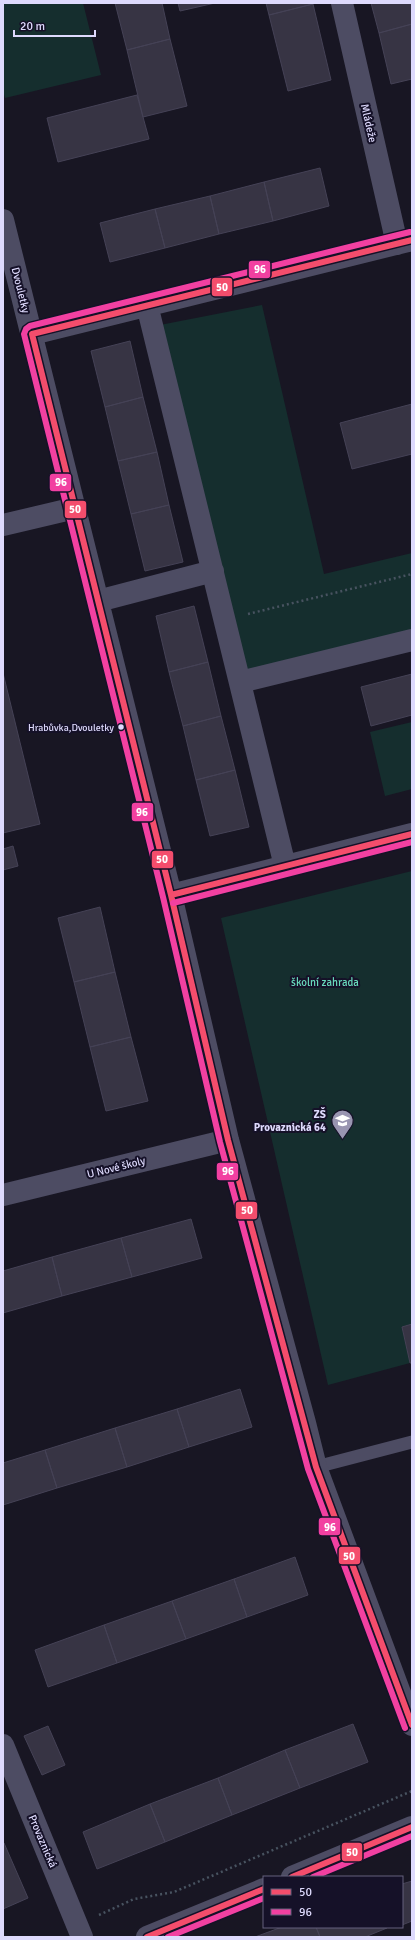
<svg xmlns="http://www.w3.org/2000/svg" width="415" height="1940" viewBox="0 0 415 1940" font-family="Signika,sans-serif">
<rect width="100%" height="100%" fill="#181623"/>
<path fill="#152e2e" d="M3,3h80l18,72 -96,23 -2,-7z
M262,305l62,269 88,-21v77l-166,41 -86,-346z
M412,722v67l-27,7 -15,-64z
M412,871v402l-1,1 1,50 -10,3 8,36 -82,22 -107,-467z"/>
<path fill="#373444" stroke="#454256" d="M115,3h47l8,36 -43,11z
M178,3h37l-35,8z
M266,3h47v1l-44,11z
M371,3h41v21l-33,9z
M313,4l18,76 -43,11 -19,-76z
M412,24v55l-21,5 -12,-51z
M170,39l17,67 -44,11 -16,-67z
M137,95l12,44 -91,23 -11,-44z
M320,168l9,38 -56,15 -9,-39z
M264,182l9,39 -54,13 -9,-38z
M210,196l9,38 -54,14 -10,-39z
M155,209l10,39 -55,14 -10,-39z
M130,341l13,56 -38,10 -14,-56z
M143,397l14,55 -39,9 -13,-54z
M412,404v50l-60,15 -12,-46z
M157,452l12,53 -38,9 -13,-53z
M169,505l14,57 -38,9 -14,-57z
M194,606l14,56 -39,10 -13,-56z
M208,662l13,54 -38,10 -14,-54z
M3,673l37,151 -37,9z
M412,674v41l-41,11 -10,-39z
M221,716l14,54 -39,10 -13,-54z
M235,770l14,57 -39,9 -14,-56z
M13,846l5,20 -15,4v-21z
M100,907l15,65 -41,10 -16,-64z
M115,972l16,65 -41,10 -16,-65z
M131,1037l17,64 -42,10 -16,-64z
M191,1219l11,39 -70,19 -11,-39z
M121,1238l11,39 -70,19 -10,-39z
M52,1257l10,39 -59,17v-42z
M412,1324v39h-2l-8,-36z
M240,1389l12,38 -63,20 -12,-38z
M177,1409l12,38 -62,20 -12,-39z
M115,1428l12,39 -70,21 -12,-38z
M45,1450l12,38 -54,17v-42z
M295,1557l13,38 -61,22 -13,-38z
M234,1579l13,38 -61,22 -14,-38z
M172,1601l14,38 -69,24 -13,-38z
M104,1625l13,38 -69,24 -13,-37z
M353,1724l15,38 -68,26 -15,-38z
M48,1726l17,39 -23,10 -18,-39z
M285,1750l15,38 -68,27 -14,-37z
M218,1778l14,37 -67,27 -15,-38z
M150,1804l15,38 -68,27 -14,-37z
M4,1843l24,55 -25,11v-65z
M412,1881v40l-10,4v-41z
M282,1927h34l4,10h-65z
M316,1927h71v1l-22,9h-45z"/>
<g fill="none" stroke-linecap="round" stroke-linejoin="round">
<path stroke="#485360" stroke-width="2.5" stroke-dasharray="2 3" stroke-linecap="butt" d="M248,614l164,-40
M99,1915l35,-16 40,-7 238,-101"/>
<path stroke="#4d4c63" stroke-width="13" d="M316,1467l96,-25"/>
<path stroke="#4d4c63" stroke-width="22" d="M342,3l55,241
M3,220l168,675 57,245 77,283 11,44 96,258
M147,305l138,561
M32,334l380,-94
M3,525l72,-17
M98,601l115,-30
M240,682l172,-42
M171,895l241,-61
M3,1195l225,-55
M3,1745l79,192
M292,1877l120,-50
M147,1937l117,-48"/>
<defs>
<path id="bus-1" d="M32,334l139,561 57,245 88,327 96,258
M32,334l380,-94
M171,895l241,-61
M292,1877l120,-50
M147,1937l117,-48"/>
<path id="bus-2" d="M173,903l239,-61
M405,1728l-97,-259 -88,-327 -57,-245 -139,-563 2,-5 4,-3 380,-94
M313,1877l99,-41
M168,1937l96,-39"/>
</defs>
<use href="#bus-1" stroke="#151128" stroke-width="9"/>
<use href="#bus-2" stroke="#151128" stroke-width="9"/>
<use href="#bus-1" stroke="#f44d6c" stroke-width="6"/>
<use href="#bus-2" stroke="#f240a1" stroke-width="6"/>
</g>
<defs>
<symbol id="school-pin" viewBox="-11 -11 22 30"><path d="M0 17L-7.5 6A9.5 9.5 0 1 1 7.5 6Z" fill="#9995b1" stroke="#151128"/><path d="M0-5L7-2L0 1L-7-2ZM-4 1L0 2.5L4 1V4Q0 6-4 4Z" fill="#fff"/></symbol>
</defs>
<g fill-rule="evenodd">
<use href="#school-pin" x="330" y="1108" width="25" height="34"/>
</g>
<circle fill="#dedafd" stroke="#151128" stroke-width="1.5" cx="121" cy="727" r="3.5"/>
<g text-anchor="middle" stroke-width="4" stroke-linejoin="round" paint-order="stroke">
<g font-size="10" fill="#dedafd" stroke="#151128" text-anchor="end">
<text x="114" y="731">Hrabůvka,Dvouletky</text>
</g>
<g font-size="11" fill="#dedafd" stroke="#151128">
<text transform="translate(369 123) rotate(77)" y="4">Mládeže</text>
<text transform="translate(21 290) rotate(76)" y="4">Dvouletky</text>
<text transform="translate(116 1167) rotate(-14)" y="4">U Nové školy</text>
<text transform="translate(43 1841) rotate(67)" y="4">Provaznická</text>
</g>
<g font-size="11" fill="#69dbbd" stroke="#151128">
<text x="325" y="986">školní zahrada</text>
</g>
<g font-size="11" font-weight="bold" fill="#dedafd" stroke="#151128" text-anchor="end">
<text x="326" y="1118">ZŠ<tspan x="326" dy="13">Provaznická 64</tspan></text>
</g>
</g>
<g stroke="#151128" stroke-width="1.5">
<rect x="248" y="260" width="23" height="19" rx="4" fill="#f240a1"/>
<rect x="211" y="277" width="22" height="20" rx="4" fill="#f44d6c"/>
<rect x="49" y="473" width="23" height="19" rx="4" fill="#f240a1"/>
<rect x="64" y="500" width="23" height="19" rx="4" fill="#f44d6c"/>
<rect x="131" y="802" width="23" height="20" rx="4" fill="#f240a1"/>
<rect x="151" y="850" width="23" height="19" rx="4" fill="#f44d6c"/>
<rect x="216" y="1162" width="23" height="19" rx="4" fill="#f240a1"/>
<rect x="235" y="1201" width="23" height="19" rx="4" fill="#f44d6c"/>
<rect x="318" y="1517" width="23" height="19" rx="4" fill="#f240a1"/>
<rect x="338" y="1546" width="23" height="19" rx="4" fill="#f44d6c"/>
<rect x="341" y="1842" width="22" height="20" rx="4" fill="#f44d6c"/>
</g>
<g font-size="11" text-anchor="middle" font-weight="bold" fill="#fff">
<text x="260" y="273">96</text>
<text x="222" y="291">50</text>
<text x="61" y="486">96</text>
<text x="75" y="513">50</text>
<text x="142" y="816">96</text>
<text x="162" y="863">50</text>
<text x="228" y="1175">96</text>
<text x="247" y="1214">50</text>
<text x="330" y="1531">96</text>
<text x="349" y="1560">50</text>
<text x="352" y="1856">50</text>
</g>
<rect width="415" height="1940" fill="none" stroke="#dedafd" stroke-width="8"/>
<rect x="263" y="1876" width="140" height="52" fill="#151128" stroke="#65617d"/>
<rect x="271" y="1889" width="20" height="6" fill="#f44d6c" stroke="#65617d"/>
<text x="299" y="1896" font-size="12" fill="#dedafd">50</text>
<rect x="271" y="1909" width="20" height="6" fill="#f240a1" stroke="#65617d"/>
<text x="299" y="1916" font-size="12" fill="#dedafd">96</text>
<path d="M14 30v6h81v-6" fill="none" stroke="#dedafd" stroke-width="2"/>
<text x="20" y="30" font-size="12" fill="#dedafd" stroke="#151128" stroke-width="3" paint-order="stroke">20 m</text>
</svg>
